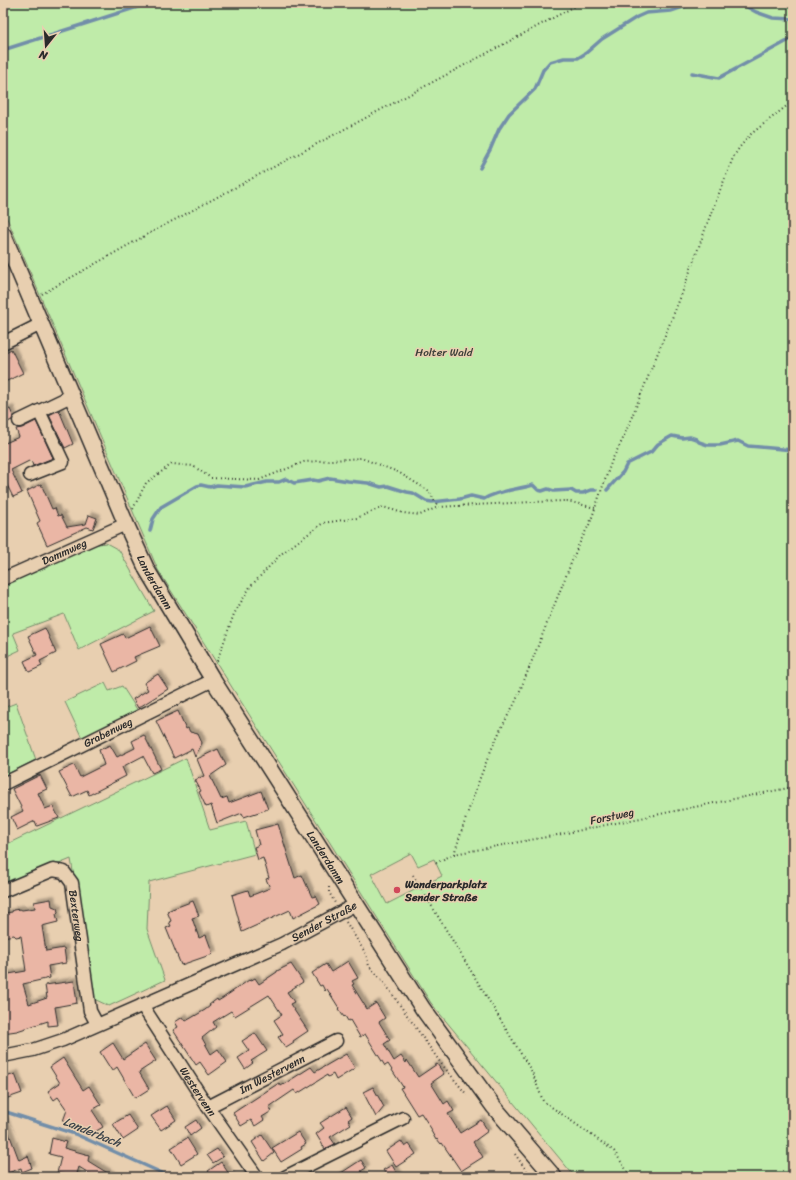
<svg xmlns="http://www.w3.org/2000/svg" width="796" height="1180" viewBox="0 0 796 1180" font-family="Sriracha,sans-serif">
<defs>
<filter id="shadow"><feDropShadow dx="3.5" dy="-3.5" stdDeviation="1" flood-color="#0004"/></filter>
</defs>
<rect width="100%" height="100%" fill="#e8cfb0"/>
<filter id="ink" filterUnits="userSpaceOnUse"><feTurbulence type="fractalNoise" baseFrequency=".025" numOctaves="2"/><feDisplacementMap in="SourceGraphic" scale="8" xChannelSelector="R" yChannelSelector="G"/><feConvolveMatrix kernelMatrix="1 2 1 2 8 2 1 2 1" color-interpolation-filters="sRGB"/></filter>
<g filter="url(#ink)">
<path fill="#bfeba9" stroke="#758b6a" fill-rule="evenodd" d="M3,3h790v1174h-218l-144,-174 -273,-433 -155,-361zM411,853l7,13 16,-7 8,17 -55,28 -16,-30z
M106,543l13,7 35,61 -75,39 -15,-36 -51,19 7,17 -17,8v-72l88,-41z
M105,683l4,8 13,-5 16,25 -56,27 -17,-36z
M16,703l20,57 -33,16v-68z
M186,758l24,72 36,-9 9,33 -106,28 -2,47 18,51 -56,26 -15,-7 -23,-140 -68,28v-41z"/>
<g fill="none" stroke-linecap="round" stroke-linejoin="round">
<path stroke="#728ea9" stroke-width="3.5" d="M740,3l16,9 17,6 20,1
M3,50l147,-47
M692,73l27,5 74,-40
M480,168l10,-18 9,-21 10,-15 26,-25 8,-19 7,-8 14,-4h14l8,-5 16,-14 35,-22 9,-4 25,-2 24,-8
M607,490l16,-18 4,-8 24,-12 7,-8 14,-8 10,2 8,-1 6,2 3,3 9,3h12l18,-4 10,5 45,4
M150,531l3,-12 8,-12 36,-21 4,-1 9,2 7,-2 28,2 22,-5h12l7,-3 8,4 19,-3 5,1 12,-3 18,3 20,2 13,4 7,-1 19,6 6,1 13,8 6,1 28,-3 11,-3 13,3c15,-9 32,-9 49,-14l5,5 4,1 6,-2 6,2 17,-1 5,3h7l8,-3h5
M3,1111l72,23 96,43"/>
</g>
<path fill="#eab6a5" stroke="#2b2b2b" filter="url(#shadow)" d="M11,349l12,24 -20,10v-29z
M10,409l3,7 -1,4 -9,4v-12z
M59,410l14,34 -8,4 -16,-33z
M36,421l17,37 -20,8 -2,-6 -20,10 11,23 -9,4 -10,-20v-3l3,-2 -3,-6v-22l16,-7 -3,-8 6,-1z
M41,484l11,25 3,-1 3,8 3,-1 6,12 19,-3 3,-9 8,3 -4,11 -6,-2 -40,18 -10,-22 3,-2 -13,-30z
M150,626l10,20 -26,11 2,4 -22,11 -13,-28 22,-10 2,4z
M45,628l11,25 -16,8 2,5 -13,6 -5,-11 13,-6 -9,-19z
M158,674l10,15 -30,19 -5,-9 15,-9 -4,-7z
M178,711l8,18 2,-1 2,4 8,2 4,9 -7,14 -3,-8 -18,9 -18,-37z
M144,735l17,34 -9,4 -9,-17 -21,11 4,9 -37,19 -2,-5 -15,7 -13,-25 15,-7 6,12 24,-12 -5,-15 11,-5 7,12 18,-9 -3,-7z
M218,749l8,16 -16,11 11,23 6,-2 2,6 32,-12 7,18 -24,8 -2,-4 -25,10 -6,-18 -5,2 -7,-15 2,-1 -6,-11 9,-4 -7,-17z
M40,775l7,14 -9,4 7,16 8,-3 6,12 -22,8 -2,-5 -18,9 -6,-13 12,-6 -11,-22z
M278,824l17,54 7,-3 10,22 4,-1 4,8 -27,14 -3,-8 -48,22 -10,-37 16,-5 2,6 20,-8 -4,-9 3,-1 -6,-20 -5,2 -4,-13 5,-2 -4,-15z
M51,899l1,7 5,2 1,4 -2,2 2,8 -16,4 4,25 18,-3 2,15 -18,3 2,12 -27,6 6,20 18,-6 -2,-13 29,-4 3,22 -22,4 3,18 -10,1v-5l-31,10 -14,2v-58l23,-4 -5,-35 -5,1 -2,-2 -11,2v-21l3,-3 6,-1 1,-2 7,-1 2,1 13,-2 -1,-6z
M193,901l6,15 -7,2 7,20 7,-3 7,19 -32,11 -15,-37 5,-2 -2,-4 2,-1 -4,-10z
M348,961l10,17 -6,3 2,3 -2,1 15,24 9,-6 9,15 -6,4 11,18 -6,4 10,17 7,-5 5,7 1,-3 11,17 19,-13 7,10 -13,9 13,21 4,-3 6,10 -6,3 12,19 21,-13 7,11 -15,11 10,15 -22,14 -19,-28 -1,1 -4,-5 -1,1 -5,-9 1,-1 -11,-17 -4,2 -17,-27 3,-1 -15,-23 -3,2 -20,-32 -5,3 -10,-17 -2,1 -3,-5 -1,1 -6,-8 1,-1 -12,-19 -2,2 -3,-6 -2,1 -8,-13 14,-9 5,8z
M291,964l12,18 -16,10 7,10 -4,2 18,27 -15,10 1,2 -8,5 -8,-11 5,-3 -9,-14 8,-5 -13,-20 -34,21 -4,-5 -18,11 3,5 -14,11 9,16 7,-5 9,13 -18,13 -9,-13 -4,3 -23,-35 5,-3 -3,-5 8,-5 3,4 19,-11 5,-4 -1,-1 8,-6 1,2 5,-3 26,-18 1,1 5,-3 4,6 18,-12v-1z
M255,1033l12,18 -16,10 2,2 -8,6 -7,-11 11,-7 -7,-10z
M113,1043l10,16 22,-15 11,17 -17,11 10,17 -14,9 -18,-31 -5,4 -12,-19z
M346,1054l9,14 -19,12 -3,-6 -5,3 -1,-2 -30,19 -3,-4 -25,17 3,4 -10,6 2,3 -9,6 -4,-6 -10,6 -8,-13 46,-30 2,3 30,-19 4,5z
M63,1058l20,32 6,-4 12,19 -9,5 11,17 -10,6 -30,-12 4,-11 -9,-13 -4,3 -6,-9 12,-8 -10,-16z
M15,1074l7,19 -17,6 -2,-6v-15z
M373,1087l11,20 -8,10 -13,-25z
M167,1106l9,14 -15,10 -10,-14z
M346,1107l6,10 -4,3 3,4 -21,13 5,7 -10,5 -9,-15 8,-6 -4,-5z
M128,1115l10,15 -15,10 -10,-16z
M3,1120h1l15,40 9,-4 4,12 -10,4 -1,-4 -18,7z
M196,1120l5,8 -11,8 -5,-9z
M298,1132l8,12 -5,3 1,2 -21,13 -9,-14z
M262,1135l12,18 -10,8 -12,-19z
M52,1138l14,4 -2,6 25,7 -1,6 26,16h-19l-16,-10 -3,10 -19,-4 4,-16 -12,-3z
M187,1138l10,16 -16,10 -10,-16z
M401,1141l4,6 4,-3 7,10 -20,13 -10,-16z
M217,1149l6,8 -10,6 -6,-8z
M361,1160l5,8 -5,3 4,6h-30z
M221,1162l10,15h-19l-4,-6z
M392,1165l7,12h-11l-5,-7z"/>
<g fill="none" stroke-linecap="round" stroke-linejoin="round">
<defs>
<g id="minor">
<path d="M3,343l38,-19"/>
<path d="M19,421l52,-25"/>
<path d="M30,475l33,-13 -24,-51"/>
<path id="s1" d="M3,579l123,-55"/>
<path id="s2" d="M3,784l210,-104"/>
<path id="s3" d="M3,891l50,-21 11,2 8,11 18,128 7,13"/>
<path id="s4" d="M142,1005l66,102 49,70"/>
<path id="s5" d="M3,1056l30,-6 30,-10 219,-96 74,-40"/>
<path id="s6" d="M208,1107l128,-66"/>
<path d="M285,1177l118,-59"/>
</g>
<g id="major">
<path id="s7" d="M3,234l123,290 21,46 66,110 210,329 71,98 60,70"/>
</g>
</defs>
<use href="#minor" stroke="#2b2b2b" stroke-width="15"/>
<use href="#major" stroke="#2b2b2b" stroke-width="18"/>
<path stroke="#2b2b2b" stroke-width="2" stroke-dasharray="1 3" stroke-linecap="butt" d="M42,294l106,-60 433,-231
M133,509l13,-26 26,-19 21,2 18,12 48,2 45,-18 57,-4 37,14 31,19 9,16
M217,661l17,-47 16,-27 31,-33 42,-31 34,-5 26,-11 20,6 17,2 18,-8 93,-5 36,-1 28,7
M454,854c17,-51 33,-104 61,-151l63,-157 12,-23 22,-63 10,-19 59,-145 29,-80 23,-58 6,-10 12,-14 42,-33
M436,863l18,-9 98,-18 241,-49
M413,875l119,197 11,29 71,50 17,26
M329,887v5l6,11
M346,922l20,32 3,12 14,15 57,81 27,33
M515,1154l16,23"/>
<use href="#minor" stroke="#e8cfb0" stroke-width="12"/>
<use href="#major" stroke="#e8cfb0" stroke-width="15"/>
</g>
</g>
<circle fill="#d1495b" stroke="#e8cfb0" stroke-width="1.5" cx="397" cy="890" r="4"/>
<g text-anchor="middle" stroke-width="3" stroke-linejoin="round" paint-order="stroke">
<g font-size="11" fill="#3a3e38" stroke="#e8cfb0">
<text x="444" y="356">Holter Wald</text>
</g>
<g font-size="11" fill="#2b2b2b" stroke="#e8cfb0">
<text dy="4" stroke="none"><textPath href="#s1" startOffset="67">Dammweg</textPath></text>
<text dy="4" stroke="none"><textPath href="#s7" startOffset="380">Landerdamm</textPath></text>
<text dy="4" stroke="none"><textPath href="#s2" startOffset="117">Grabenweg</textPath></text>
<text transform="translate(612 816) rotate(-12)" y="4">Forstweg</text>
<text dy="4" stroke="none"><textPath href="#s7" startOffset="704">Landerdamm</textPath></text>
<text dy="4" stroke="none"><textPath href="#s3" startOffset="112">Bexterweg</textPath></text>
<text dy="4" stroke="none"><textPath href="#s5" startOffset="349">Sender Straße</textPath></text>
<text dy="4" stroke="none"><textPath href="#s6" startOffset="72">Im Westervenn</textPath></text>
<text dy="4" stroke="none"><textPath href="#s4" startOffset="103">Westervenn</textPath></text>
</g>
<g font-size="11" font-weight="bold" fill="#2b2b2b" stroke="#e8cfb0" text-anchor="start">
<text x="405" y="888">Wanderparkplatz<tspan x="405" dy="13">Sender Straße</tspan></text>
</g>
<g font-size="12" font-style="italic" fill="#3d444a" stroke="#e8cfb0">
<text transform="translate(92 1132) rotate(22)" y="4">Landerbach</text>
</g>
</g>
<rect width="796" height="1180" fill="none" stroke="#e8cfb0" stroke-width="16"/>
<rect x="8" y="8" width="780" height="1164" fill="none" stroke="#2b2b2b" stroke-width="1.5" filter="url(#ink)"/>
<g transform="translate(46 46) rotate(197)" stroke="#e8cfb0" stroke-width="3" paint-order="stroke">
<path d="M0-3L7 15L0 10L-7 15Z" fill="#2b2b2b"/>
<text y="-6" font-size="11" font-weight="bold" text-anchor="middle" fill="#2b2b2b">N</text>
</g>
</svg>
